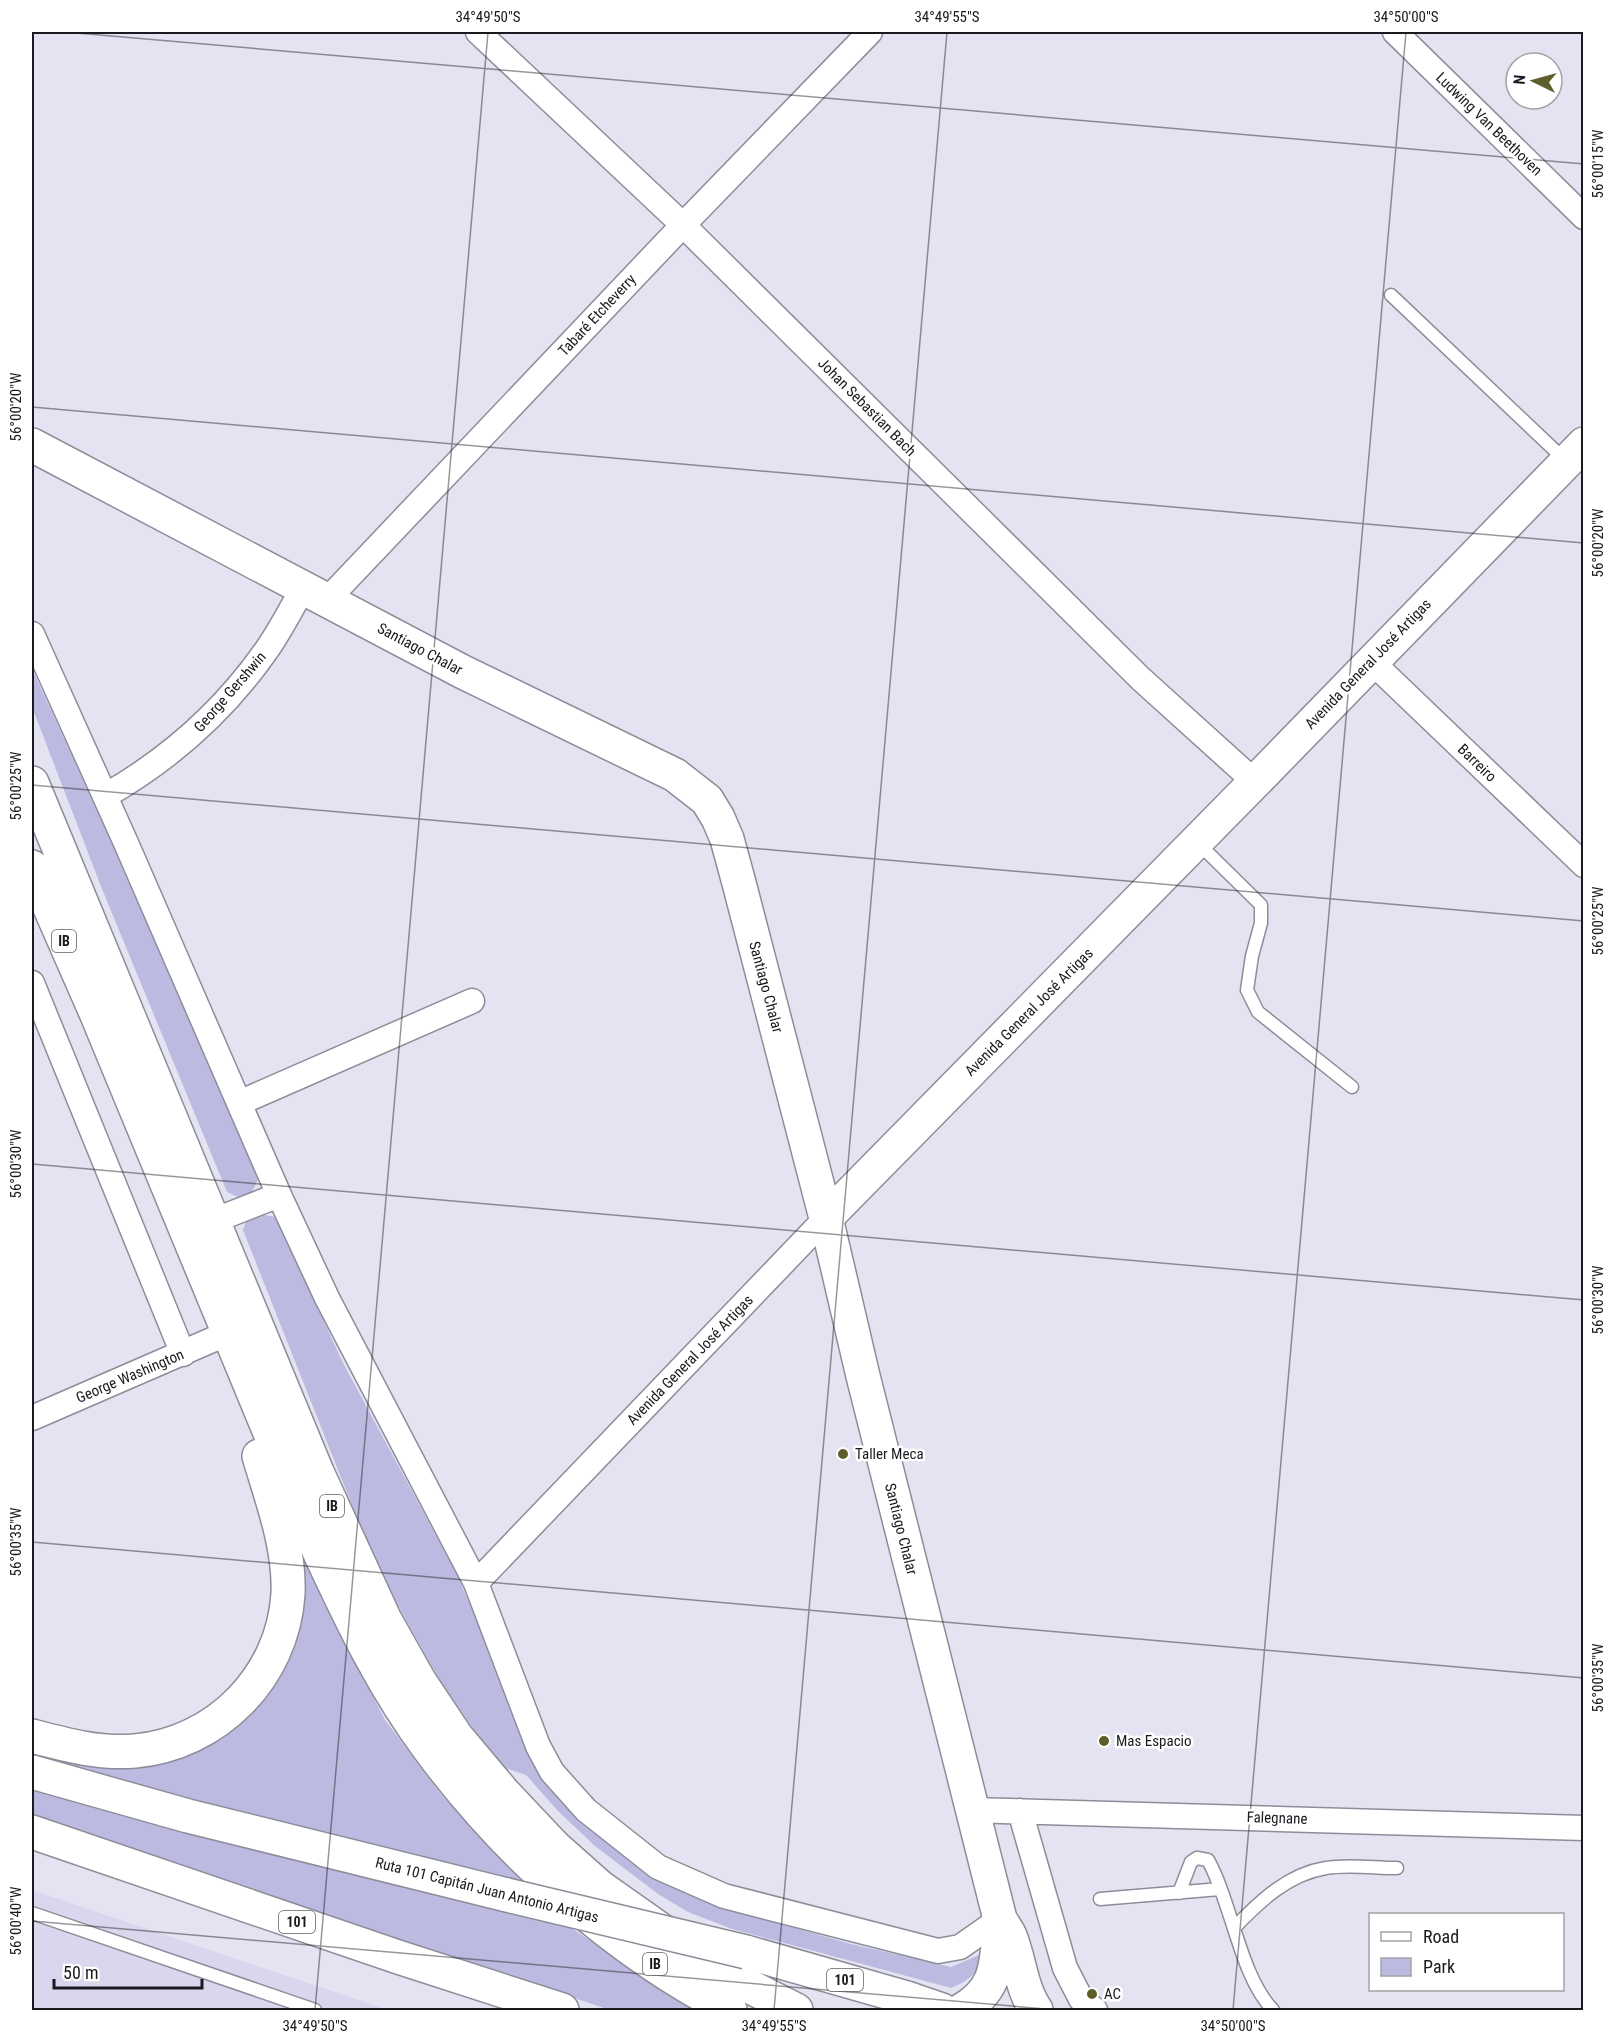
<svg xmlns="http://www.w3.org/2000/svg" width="1615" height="2042" viewBox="0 0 1615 2042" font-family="'Roboto Condensed',sans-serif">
<rect width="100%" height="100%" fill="#e4e3f2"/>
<path fill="#d8d7ed" d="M32,1890l356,120h-356z"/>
<path fill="#bdbae1" d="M32,669l94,204 133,304 -8,17 -13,3 -11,-5 -125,-303 -70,-182z
M258,1214l18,3 67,146 113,210 84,189 188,147 123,35 100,23 26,-11 9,-8c-7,23 -13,31 -35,40l-219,-59 -44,-17 -30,-18 -63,-48 -37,-35 -32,-36 -21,-7 -21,-24 -41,-58 -67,-120 -133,-336 3,-9z
M297,1532l37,88 51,100 59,78 83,84 -98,-19 -397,-107v-11l127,15 64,-23 45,-48z
M32,1787l145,42 142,36 249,61 126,84h-84l-578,-194z"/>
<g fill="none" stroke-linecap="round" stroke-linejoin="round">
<defs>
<path id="lane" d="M1391,295l174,165
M1198,843l63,62v18l-9,33 -5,34 11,22 94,75
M1179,1893l12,-31 6,-4 11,2c24,43 32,116 65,150
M1100,1899l120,-10
M32,1913l283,97
M1234,1928c26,-27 54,-54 92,-60 21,-4 49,0 71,0"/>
<path id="street" d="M478,32l205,193 458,454 114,103
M1395,32l189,185
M327,600l356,-375 187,-193
M32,634l94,209 153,352 48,103 149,285 62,163 14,26 34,38 72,57 66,29 214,55 22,-4 40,-28
M1371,661l213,204
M105,796c65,-37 120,-86 163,-148 13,-19 24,-40 35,-60
M32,983l151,371
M239,1103l233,-102
M213,1221l66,-26
M32,1418l196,-85
M476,1583l350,-365
M971,1810l613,18
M1020,1811l45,157 16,31 14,11"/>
<path id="secondary" d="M32,445l431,227 212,103 32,25 11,18 9,21 12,44 87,335 37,158 137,543c3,6 8,12 10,17 10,25 11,52 26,74
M826,1218l429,-436 329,-338
M962,2010c37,-21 34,-48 38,-86"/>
<path id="highway" d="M32,783l285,689 67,146 36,64 36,54 47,56 52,55 45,40 119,84 77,39
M32,867l65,148 222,536c32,69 65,138 111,199 77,104 185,201 300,260
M32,1736c34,9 67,18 103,15 81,-7 148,-74 153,-157 2,-47 -16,-94 -29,-138
M32,1772l156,44 319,79
M32,1832l366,125 164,53
M746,1952l161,46 35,12"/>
</defs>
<use href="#lane" stroke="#8d8d9a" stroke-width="15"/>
<use href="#street" stroke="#8d8d9a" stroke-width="27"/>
<use href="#secondary" stroke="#8d8d9a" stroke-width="36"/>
<use href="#highway" stroke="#8d8d9a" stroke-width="36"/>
<use href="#lane" stroke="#fff" stroke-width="12"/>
<use href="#street" stroke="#fff" stroke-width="24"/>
<use href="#secondary" stroke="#fff" stroke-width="33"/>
<use href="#highway" stroke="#fff" stroke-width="33"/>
<defs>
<path id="highway-bridge" d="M507,1895l239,57"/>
</defs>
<use href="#highway-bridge" stroke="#8d8d9a" stroke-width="36" stroke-linecap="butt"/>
<use href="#highway-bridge" stroke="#fff" stroke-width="33"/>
</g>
<path fill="none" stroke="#1a191f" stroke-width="1.5" stroke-opacity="0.45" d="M65,32l1519,132M32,407l1552,136M32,785l1552,136M32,1164l1552,136M32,1542l1552,136M32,1921l1025,89M315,2010l173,-1978M774,2010l173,-1978M1233,2010l173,-1978"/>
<g fill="#5e5e2b" stroke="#fff" stroke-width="2">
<circle cx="843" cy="1454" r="6"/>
<circle cx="1104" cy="1741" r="6"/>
<circle cx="1092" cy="1994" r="6"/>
</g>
<g text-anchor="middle" stroke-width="5" stroke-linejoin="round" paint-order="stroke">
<g fill="#fff" stroke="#5f5e62" stroke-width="1.5">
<rect x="52" y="930" width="24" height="22" rx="4.5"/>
<rect x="320" y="1495" width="24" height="22" rx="4.5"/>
<rect x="279" y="1911" width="36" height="22" rx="4.5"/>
<rect x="643" y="1953" width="24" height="22" rx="4.5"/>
<rect x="827" y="1969" width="36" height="22" rx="4.5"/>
</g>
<g font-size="14" font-weight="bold" fill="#1a191f">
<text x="64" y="946">IB</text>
<text x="332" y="1511">IB</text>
<text x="297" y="1927">101</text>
<text x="655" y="1969">IB</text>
<text x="845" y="1985">101</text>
</g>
<g font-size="15" fill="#1a191f" stroke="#fff">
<text transform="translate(1489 124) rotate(44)" y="5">Ludwing Van Beethoven</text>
<text transform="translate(597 315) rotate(-47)" y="5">Tabaré Etcheverry</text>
<text transform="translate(867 407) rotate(45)" y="5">Johan Sebastian Bach</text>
<text transform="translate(420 649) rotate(28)" y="5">Santiago Chalar</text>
<text transform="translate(1368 664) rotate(-46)" y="5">Avenida General José Artigas</text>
<text transform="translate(230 692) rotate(-49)" y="5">George Gershwin</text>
<text transform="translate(1477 763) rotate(44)" y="5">Barreiro</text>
<text transform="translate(766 987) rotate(75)" y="5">Santiago Chalar</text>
<text transform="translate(1029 1012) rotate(-45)" y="5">Avenida General José Artigas</text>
<text transform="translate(690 1360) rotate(-46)" y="5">Avenida General José Artigas</text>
<text transform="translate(130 1376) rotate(-23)" y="5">George Washington</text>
<text transform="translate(901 1529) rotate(76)" y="5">Santiago Chalar</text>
<text transform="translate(1277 1818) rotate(2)" y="5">Falegnane</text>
<text transform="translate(487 1890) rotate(14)" y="5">Ruta 101 Capitán Juan Antonio Artigas</text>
</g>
<g font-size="15" fill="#1a191f" stroke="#fff" text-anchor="start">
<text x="855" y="1459">Taller Meca</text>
<text x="1116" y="1746">Mas Espacio</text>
<text x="1104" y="1999">AC</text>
</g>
</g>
<rect width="1615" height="2042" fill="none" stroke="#ffffff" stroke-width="66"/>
<rect x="1369" y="1913" width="195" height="78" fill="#ffffff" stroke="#a3a3a5" stroke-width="1.5"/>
<rect x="1381" y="1932" width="30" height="9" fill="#ffffff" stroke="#a3a3a5" stroke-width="1.5"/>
<text x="1423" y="1943" font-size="18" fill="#1a191f">Road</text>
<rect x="1381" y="1958" width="30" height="18" fill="#bdbae1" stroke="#a3a3a5" stroke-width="1.5"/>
<text x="1423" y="1973" font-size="18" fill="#1a191f">Park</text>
<g transform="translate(1534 81) rotate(275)"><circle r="28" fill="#ffffff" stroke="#a3a3a5" stroke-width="1.5"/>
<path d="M0-4.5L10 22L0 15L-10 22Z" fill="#5e5e2b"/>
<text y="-9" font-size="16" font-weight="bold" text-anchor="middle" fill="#1a191f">N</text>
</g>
<path d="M54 1979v9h148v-9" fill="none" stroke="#1a191f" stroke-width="3"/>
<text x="63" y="1979" font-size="18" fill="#1a191f" stroke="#ffffff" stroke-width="4.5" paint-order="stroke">50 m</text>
<rect x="33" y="33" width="1549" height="1976" fill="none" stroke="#1a191f" stroke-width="2"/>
<g font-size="15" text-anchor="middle" fill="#1a191f">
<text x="488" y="22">34°49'50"S</text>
<text x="947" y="22">34°49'55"S</text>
<text x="1406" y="22">34°50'00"S</text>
<text transform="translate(1598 164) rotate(-90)" y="5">56°00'15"W</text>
<text transform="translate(16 407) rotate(-90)" y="5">56°00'20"W</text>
<text transform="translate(1598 543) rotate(-90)" y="5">56°00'20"W</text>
<text transform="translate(16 786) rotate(-90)" y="5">56°00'25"W</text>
<text transform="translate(1598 921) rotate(-90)" y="5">56°00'25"W</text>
<text transform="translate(16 1164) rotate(-90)" y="5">56°00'30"W</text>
<text transform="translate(1598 1300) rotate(-90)" y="5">56°00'30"W</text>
<text transform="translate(16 1542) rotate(-90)" y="5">56°00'35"W</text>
<text transform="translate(1598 1678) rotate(-90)" y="5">56°00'35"W</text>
<text transform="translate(16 1921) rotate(-90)" y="5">56°00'40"W</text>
<text x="315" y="2031">34°49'50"S</text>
<text x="774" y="2031">34°49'55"S</text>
<text x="1233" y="2031">34°50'00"S</text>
</g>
</svg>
